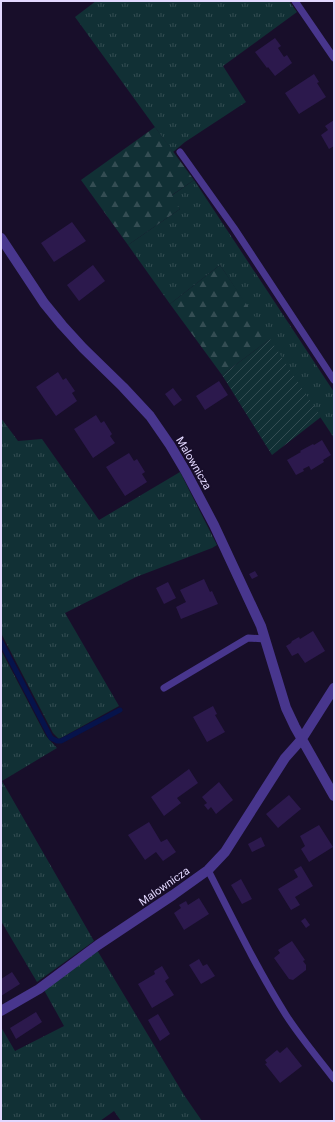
<svg xmlns="http://www.w3.org/2000/svg" width="335" height="1122" viewBox="0 0 335 1122" font-family="Roboto,sans-serif">
<defs>
<pattern id="grass-tufts" width="24" height="20" patternUnits="userSpaceOnUse"><rect width="24" height="20" fill="#113035"/><path d="M3 7l-1-3M5 7V3M7 7l1-3M15 17l-1-3M17 17v-4M19 17l1-3" fill="none" stroke="#344d53"/></pattern>
<pattern id="forest-firs" width="22" height="20" patternUnits="userSpaceOnUse"><rect width="22" height="20" fill="#113035"/><path d="M5 1l3.5 6h-7zM16 11l3.5 6h-7z" fill="#344d53"/></pattern>
<pattern id="garden-furrows" width="10" height="10" patternUnits="userSpaceOnUse"><rect width="10" height="10" fill="#113035"/><path d="M-1 1l2-2M0 10L10 0M9 11l2-2" fill="none" stroke="#344d53"/></pattern>
</defs>
<rect width="100%" height="100%" fill="#180e2a"/>
<path fill="url(#grass-tufts)" d="M96,1h193l8,11 -74,54 23,36 -61,40 -12,10 -98,-135z
M194,180l140,212v46l-114,-173 -50,39 -42,-59 52,-36 -9,-13z
M1,418l17,23 24,-2 57,81 81,-48 37,73 -5,3 -76,29 -71,36 54,93 -60,33 -6,-6 -52,-100z
M1,650l45,86 11,12 -55,33 92,160 -57,41 -36,-61z
M97,950l87,145 18,26h-81l-7,-10 -14,10h-99v-94l14,24 49,-25 -20,-36z"/>
<path fill="url(#forest-firs)" d="M155,127l39,53 -22,15 8,14 -52,36 -47,-65z
M220,265l50,74 -48,36 -52,-71z"/>
<path fill="url(#garden-furrows)" d="M270,339l51,78 -49,38 -50,-80z"/>
<g fill="none" stroke-linecap="round" stroke-linejoin="round">
<path stroke="#06134b" stroke-width="5" d="M1,642l50,96 6,3h4l59,-31"/>
</g>
<path fill="#2c194d" d="M275,38l6,8 -3,2 6,9 3,-2 5,8 -17,13 -7,-9 -1,1 -12,-16z
M314,74l5,8 -2,1 9,14 -27,17 -14,-21z
M334,120v26l-5,3 -8,-14 7,-5 -3,-4z
M72,222l14,19 -32,21 -13,-19z
M93,265l12,16 -26,20 -12,-16z
M58,372l5,8 3,-2 9,13 -3,2 5,8 -21,15 -20,-29z
M219,381l9,14 -23,15 -9,-14z
M173,388l9,12 -8,6 -9,-12z
M96,415l5,8 3,-2 8,13 -2,2 5,7 -22,15 -19,-29z
M322,440l9,15 -8,5 1,2 -13,8 -2,-4 -6,3 1,2 -8,4 -9,-15 14,-8 -1,-1 13,-7 1,1z
M129,453l5,8 3,-2 8,13 -3,2 5,8 -22,14 -19,-29z
M255,571l3,5 -6,3 -3,-5z
M204,579l6,13 2,-1 6,13 -37,15 -5,-12 10,-5 -6,-12z
M168,582l8,16 -12,6 -8,-16z
M313,631l12,20 -20,12 -7,-10 -6,3 -6,-10 5,-3 1,-2 7,-4 1,2z
M213,706l4,8 -2,1 10,17 -18,10 -14,-25z
M189,769l9,14 -21,15 4,5 -17,13 -13,-19z
M219,782l14,18 -17,14 -5,-7 -3,3 -4,-5 3,-2 -5,-6z
M289,795l12,14 -23,19 -12,-14z
M149,822l12,20 6,-3 9,13 -13,9 -7,-9 -11,8 -17,-25z
M319,825l14,22 -24,15 -8,-13 4,-3 -5,-10z
M261,837l4,9 -13,6 -4,-8z
M301,866l12,20 -18,11 5,8 -9,5 -13,-21 20,-12 -4,-7z
M241,879l11,20 -10,5 -11,-19z
M199,898l10,16 -25,16 -10,-17 7,-5 -2,-3 7,-4 2,4z
M305,918l5,7 -4,3 -5,-7z
M292,941l13,19 -2,1 3,4v5l-13,10 -4,-1 -15,-21 6,-5 -2,-3z
M199,959l4,7 4,-2 8,12 -14,8 -12,-19z
M162,966l7,12 -4,3 9,14 -22,13 -14,-24 17,-10 -1,-3z
M12,972l8,12 -19,12v-17z
M36,1012l6,10 -26,17 -6,-11z
M158,1014l12,20 -10,7 -12,-21z
M287,1047l15,19 -22,17 -15,-19 2,-1 -2,-3 12,-10 3,3z"/>
<g fill="none" stroke-linecap="round" stroke-linejoin="round">
<path stroke="#48368d" stroke-width="7" d="M295,1l39,57
M180,152l54,76 100,152
M164,688l84,-50 17,1
M208,870c25,49 49,99 78,145 14,22 32,43 48,64"/>
<path stroke="#48368d" stroke-width="10" d="M1,238l43,65 18,22 21,23 40,39 27,29 20,29 16,27 28,53 47,101 25,82 9,19 39,69
M1,1011l38,-22 59,-44 75,-50 35,-25 17,-18 60,-94 16,-18 33,-52"/>
</g>
<g text-anchor="middle" stroke-width="4" stroke-linejoin="round" paint-order="stroke">
<g font-size="11" fill="#e3d8ff" stroke="#180e2a">
<text transform="translate(194 463) rotate(60)" y="4">Malownicza</text>
<text transform="translate(164 886) rotate(-35)" y="4">Malownicza</text>
</g>
</g>
<rect width="335" height="1122" fill="none" stroke="#e3d8ff" stroke-width="4"/>
</svg>
